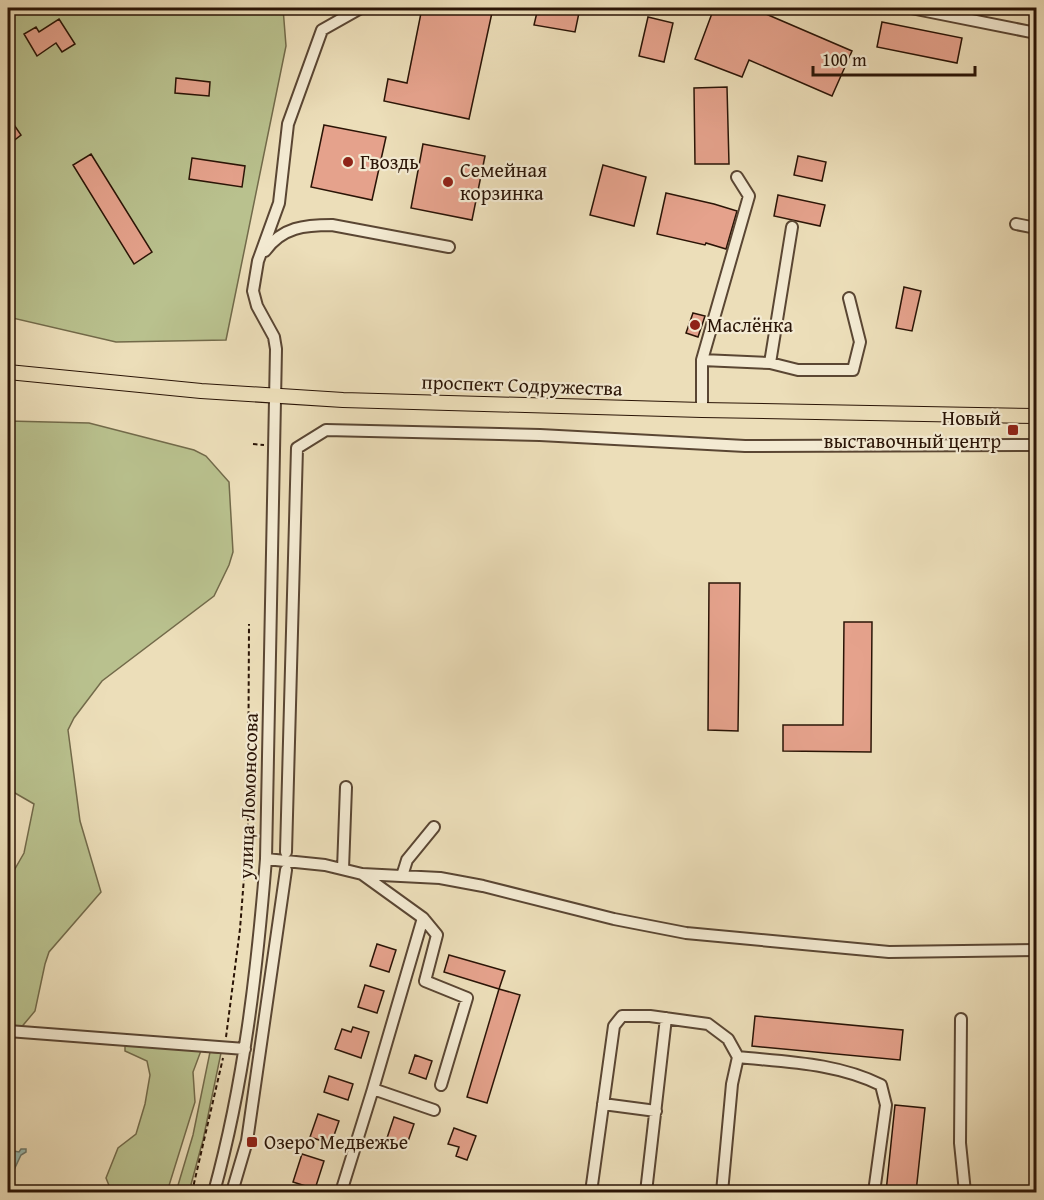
<svg xmlns="http://www.w3.org/2000/svg" width="1044" height="1200" viewBox="0 0 1044 1200" font-family="'Gentium Book Plus',serif">
<rect width="100%" height="100%" fill="#ecdeb9"/>
<filter id="stains"><feTurbulence type="fractalNoise" baseFrequency=".00333" numOctaves="4"/><feColorMatrix values="0 0 0 0 .2 0 0 0 0 .09 0 0 0 0 .02 0 0 0 .5 -.17"/></filter>
<radialGradient id="worn" r=".72"><stop offset=".6" stop-color="#630" stop-opacity="0"/><stop offset="1" stop-color="#630" stop-opacity=".3"/></radialGradient>
<path fill="#b9c18e" stroke="#726a4a" stroke-width="1.5" d="M8,8h275l3,38 -60,294 -110,2 -108,-25z
M8,421l81,2 105,27 12,6 23,26 4,70 -4,13 -15,31 -112,85 -28,37 -6,12 12,91 21,71 -52,60 -4,12 -10,47 -16,19 -11,-6v-143l16,-28 10,-49 -26,-15z
M125,1041l77,7 -9,24 2,30 -28,90h-59l2,-4 -4,-10 12,-30 18,-14 9,-30 5,-29 -3,-14 -22,-10z
M210,1052l11,1 -18,87 -14,52h-13l17,-57z"/>
<path fill="#99bcb2" stroke="#6d796d" stroke-width="1.5" d="M21,1149h5v3l-5,3 -9,19 -4,1v-25l11,2z"/>
<path fill="#e5a28c" stroke="#2a1406" stroke-width="1.5" d="M422,8h71l-24,111 -85,-18 4,-22 19,4z
M538,8h42l-5,24 -41,-7z
M714,8h54l-2,6 86,37 -20,45 -83,-36 -7,17 -47,-18z
M648,17l25,6 -9,39 -25,-6z
M59,19l16,25 -13,8 -6,-9 -19,13 -13,-22 12,-7 3,5z
M882,22l80,16 -5,25 -80,-16z
M176,78l34,4 -1,14 -34,-3z
M727,87l2,77h-34l-1,-76z
M8,116l13,19 -9,7 -4,-6z
M324,125l62,12 -14,63 -61,-13z
M423,144l62,12 -13,64 -61,-12z
M91,154l61,98 -18,12 -61,-99z
M798,156l28,6 -4,19 -28,-6z
M192,158l53,8 -3,21 -53,-8z
M603,165l43,12 -12,49 -44,-11z
M666,193l48,11 23,7 -11,38 -20,-6 -1,2 -48,-11z
M778,195l47,10 -5,21 -46,-10z
M904,287l17,4 -9,40 -16,-3z
M693,313l12,3 -7,21 -12,-4z
M709,583h31l-2,148 -30,-1z
M844,622h28l-1,130 -88,-1v-26h60z
M377,944l19,6 -7,22 -19,-6z
M449,955l56,16 -6,18 -55,-17z
M365,985l19,6 -7,22 -19,-6z
M499,989l21,6 -33,108 -20,-6z
M755,1016l148,14 -3,30 -148,-14z
M353,1027l16,5 -8,26 -26,-9 7,-20 9,3z
M415,1055l17,6 -6,18 -17,-6z
M329,1076l24,8 -5,16 -24,-8z
M895,1105l30,3 -9,84h-30z
M318,1114l21,7 -8,23 -21,-7z
M394,1117l20,7 -8,23 -20,-6z
M454,1128l22,8 -9,24 -11,-4 3,-9 -11,-3z
M302,1154l22,7 -9,28 -22,-7z"/>
<g fill="none" stroke-linecap="round" stroke-linejoin="round">
<defs>
<path id="minor" d="M911,8l125,25
M1016,224l20,4
M265,251c17,-24 40,-26 67,-26l117,22
M702,360l68,3 28,7h55l7,-28 -11,-44
M770,363l22,-136
M702,410v-50l47,-164 -12,-19
M286,852l11,-404 29,-18 214,5 205,11 291,-1
M266,859l59,6 37,9 61,44 -50,171 61,21
M343,869l3,-82
M362,874l78,4 43,8 131,33 72,14 203,19 147,-2
M402,876l5,-16 27,-33
M423,918l14,17 -12,46 42,17 -26,87
M961,1019l-1,124 5,49
M8,1031l237,18
M738,1057c49,5 99,6 143,28l5,20 -12,87
M603,1104l53,7
M214,1192c30,-109 43,-221 52,-333l10,-510 -2,-12 -17,-31 -4,-15 5,-30 21,-58 9,-79 34,-94 39,-22
M232,1192l15,-51 39,-271
M341,1192l32,-103
M591,1192l23,-166 8,-10h28l58,8 20,15 10,18 -6,27 -10,108
M646,1192l20,-174"/>
<path id="major" d="M8,372l193,19 142,9 359,10 334,6"/>
</defs>
<use href="#minor" stroke="#5a4633" stroke-width="14"/>
<use href="#major" stroke="#2a1406" stroke-width="16"/>
<path stroke="#2a1406" stroke-width="2" stroke-dasharray="4.5 3" stroke-linecap="butt" d="M253,444l11,1
M226,1037l14,-108 8,-103 1,-202
M192,1192l31,-134"/>
<use href="#minor" stroke="#f3ead2" stroke-width="10"/>
<use href="#major" stroke="#ecdeb9" stroke-width="14"/>
</g>
<g fill="#8f2418" stroke="#f3ead2" stroke-width="2">
<circle cx="348" cy="162" r="6"/>
<circle cx="448" cy="182" r="6"/>
<circle cx="695" cy="325" r="6"/>
<rect x="1007" y="424" width="12" height="12" rx="3"/>
<rect x="246" y="1136" width="12" height="12" rx="3"/>
</g>
<g text-anchor="middle" stroke-width="4.5" stroke-linejoin="round" paint-order="stroke">
<g font-size="20" fill="#2a1406" stroke="#f3ead2" text-anchor="start">
<text x="360" y="169">Гвоздь</text>
<text x="460" y="177">Семейная<tspan x="460" dy="23">корзинка</tspan></text>
<text x="707" y="332">Маслёнка</text>
<text x="1001" y="425" text-anchor="end">Новый<tspan x="1001" dy="23">выставочный центр</tspan></text>
<text x="264" y="1149">Озеро Медвежье</text>
</g>
<g font-size="20" fill="#2a1406" stroke="#f3ead2">
<text transform="translate(522 385) rotate(2)" y="7">проспект Содружества</text>
<text transform="translate(248 796) rotate(-88)" y="7">улица Ломоносова</text>
</g>
</g>
<rect width="1044" height="1200" fill="none" stroke="#ecdeb9" stroke-width="30"/>
<rect x="9" y="9" width="1026" height="1182" fill="none" stroke="#2a1406" stroke-width="3"/>
<rect x="15" y="15" width="1014" height="1170" fill="none" stroke="#2a1406" stroke-width="1.5"/>
<path d="M813 66v9h162v-9" fill="none" stroke="#2a1406" stroke-width="3"/>
<text x="822" y="66" font-size="18" fill="#2a1406" stroke="#f3ead2" stroke-width="4.5" paint-order="stroke">100 m</text>
<rect width="100%" height="100%" filter="url(#stains)"/>
<rect width="100%" height="100%" fill="url(#worn)"/>
</svg>
